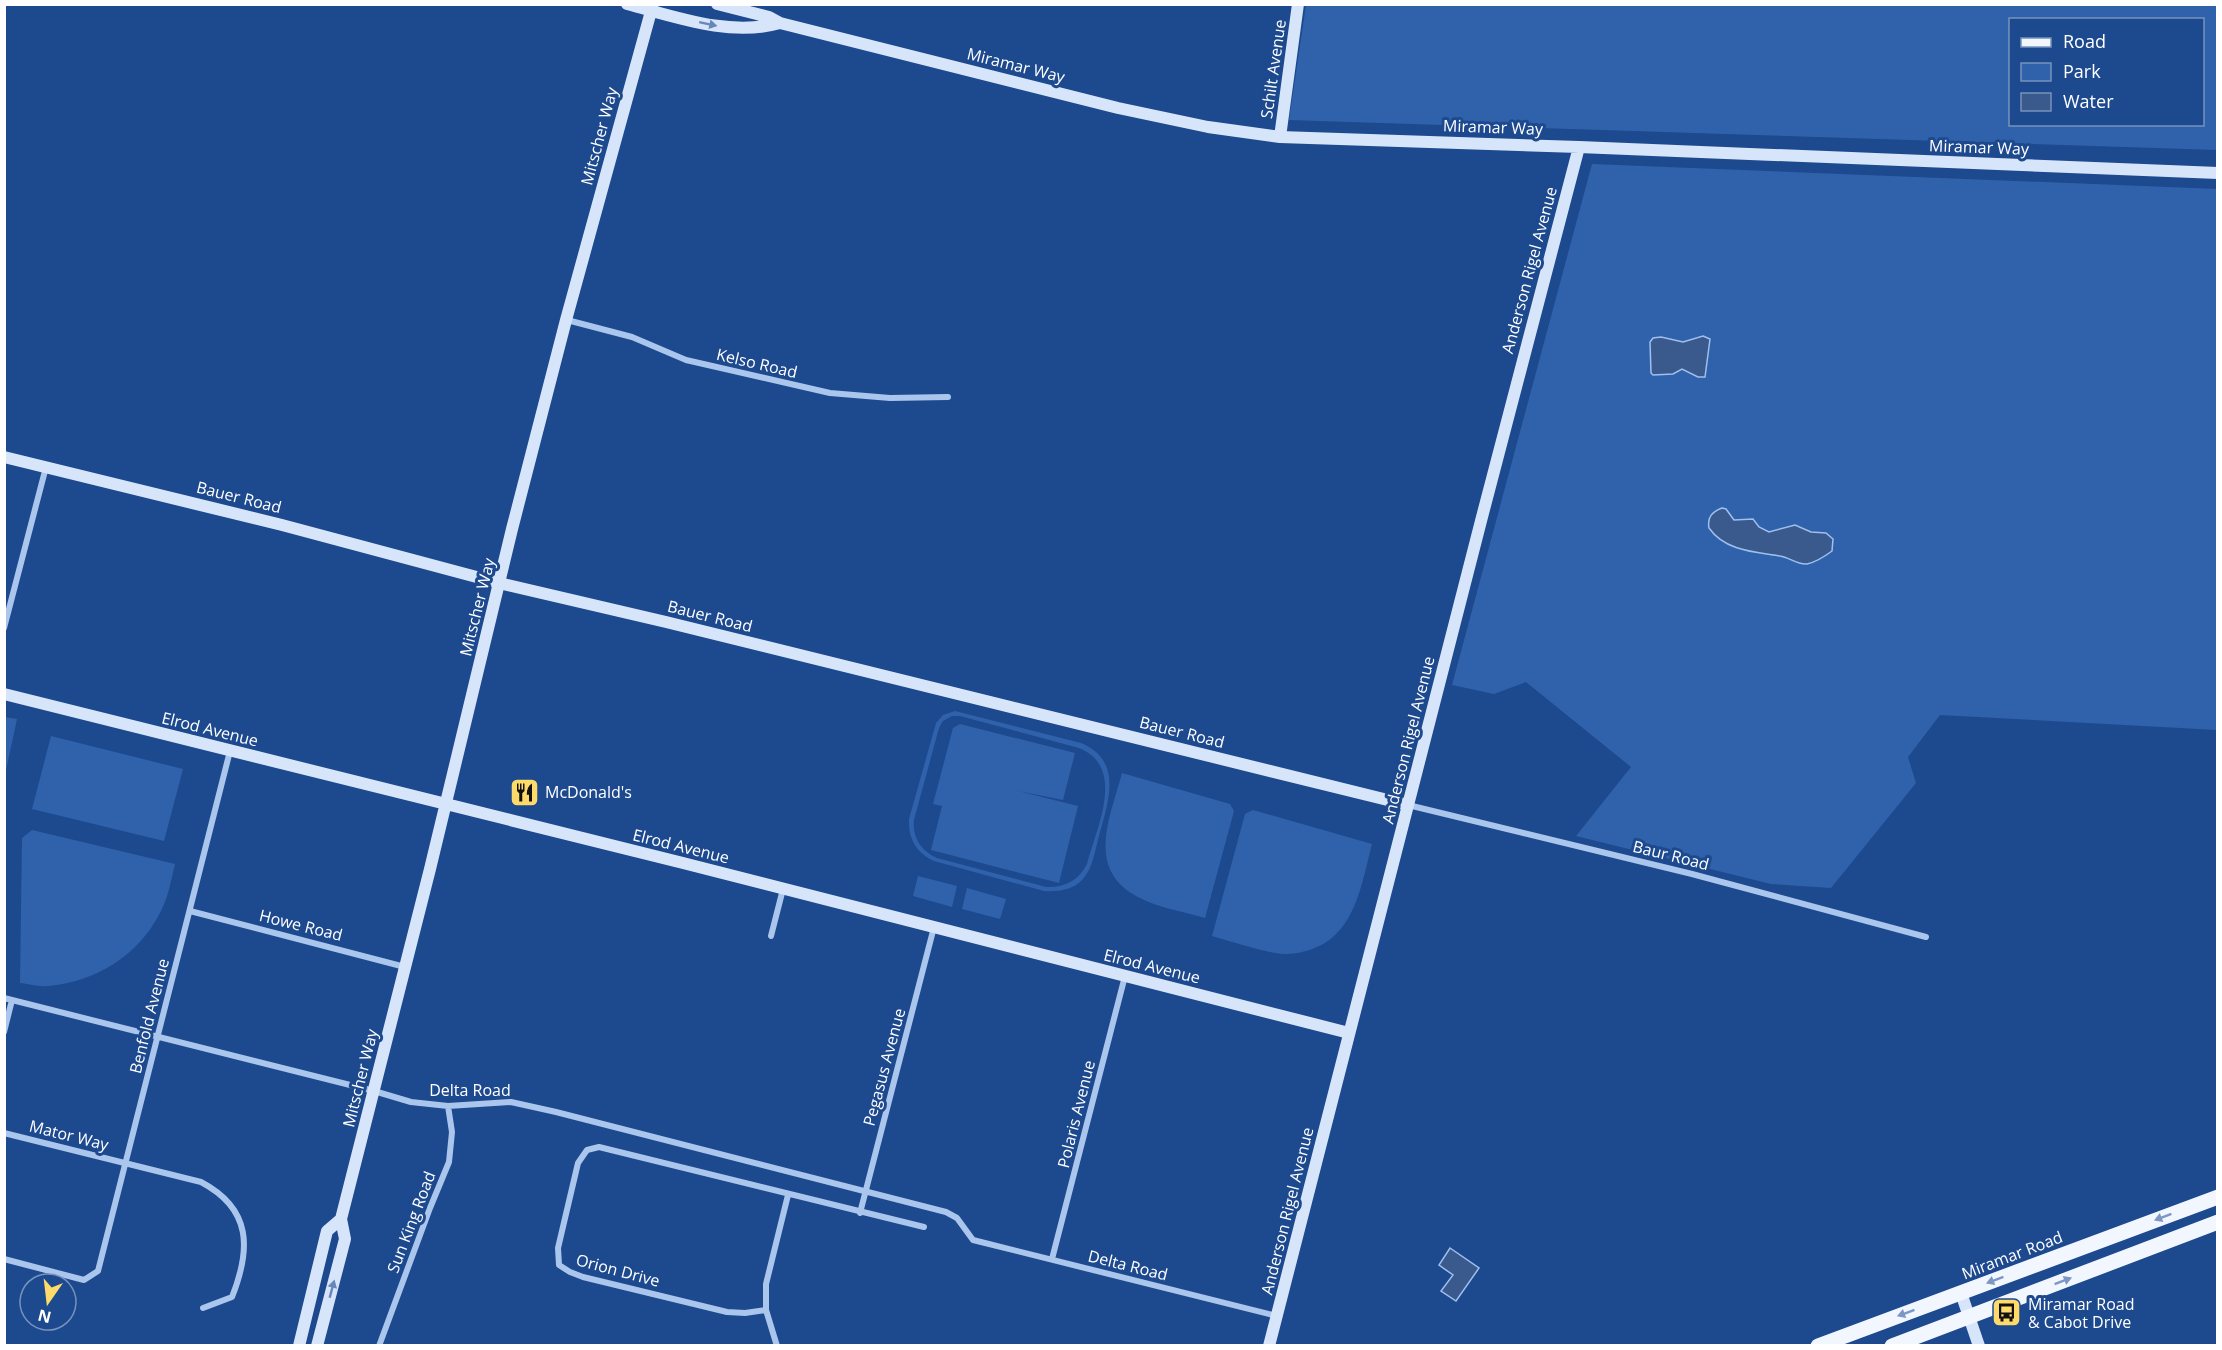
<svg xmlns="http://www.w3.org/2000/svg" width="2222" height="1350" viewBox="0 0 2222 1350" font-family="'Open Sans',sans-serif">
<rect width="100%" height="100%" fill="#1d498f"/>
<path fill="#3062ac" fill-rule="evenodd" d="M1306,5h911v145l-928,-30zM2010,20h192v104h-192z
M1592,164l625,25v541l-277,-15 -32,42 8,26 -85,105 -60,-4 -195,-48 55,-69 -105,-85 -32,12 -42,-9z
M955,711l126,32c43,18 27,59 18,93 -4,14 -6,32 -16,43 -10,11 -25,13 -39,12l-110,-30c-18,-8 -26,-23 -25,-42l27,-96 7,-8zM952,716h8l119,32c48,19 17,81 8,116 -8,16 -22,24 -41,23l-109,-29c-16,-7 -25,-21 -23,-38l25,-92 4,-7z
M5,717l12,2 -12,56 -1,-58z
M960,724l115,29 -12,47 -45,-9 60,15 -19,77 -128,-33 11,-44 -9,-2 20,-76z
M51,736l132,33 -19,72 -132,-32z
M1122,773l108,31 4,7 -29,107c-21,-6 -49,-11 -67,-21 -53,-28 -28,-79 -16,-124z
M1253,810l119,34c-11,42 -17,94 -66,107 -10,3 -21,4 -31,2 -21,-4 -42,-11 -63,-17l33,-122z
M32,830l143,34c-4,17 -7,34 -15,49 -22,43 -65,69 -112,73 -9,1 -19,-2 -28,-3l2,-145z
M918,876l39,10 -5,21 -39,-11z
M967,888l39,11 -6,20 -38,-10z"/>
<path fill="#3a5a8d" stroke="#9ec0ef" stroke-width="1.5" d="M1703,336l7,3 -5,38h-7l-16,-8 -9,5 -20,1 -2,-2 -1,-31 3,-4 8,-1 22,5z
M1722,508l4,1 8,11 19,-1 6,8 10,5 26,-7 16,7 15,1 7,6 -1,12c-8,6 -16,11 -25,13 -10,1 -18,-7 -27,-8 -25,-4 -55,-5 -71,-28 -2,-11 3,-16 13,-20z
M1450,1248l29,20 -23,33 -15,-10 12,-16 -14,-10z"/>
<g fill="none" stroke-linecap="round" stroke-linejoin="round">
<path stroke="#abc6ed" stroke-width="6" d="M567,320l65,17 54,23 144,33 60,5 58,-1
M4,628l42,-161
M1408,805l284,69 234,63
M190,911l215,56
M771,936l12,-47
M4,998l370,93 37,11 37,4 63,-4 45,10 390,100 11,6 16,22 304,76
M4,1032l8,-32
M4,1133l197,49c51,27 50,67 31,115l-29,11
M860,1213l74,-286
M4,1259l80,21 14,-9 132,-520
M1052,1259l73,-283
M766,1310l-21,3 -18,-1 -144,-35 -13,-5 -11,-7 -1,-17 20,-85 9,-13 12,-3 325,80
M379,1346l51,-138 19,-46 3,-30 -4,-26
M777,1346l-11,-36v-26l22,-89"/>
<path stroke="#d7e5fa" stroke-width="12" d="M627,4c49,13 103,33 153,19
M717,4l52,13 11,6 338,85 90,19 72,10 299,10 639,26
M1280,137l18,-133
M4,457l278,68 217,58 167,39 742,183
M4,694l679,169 666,170
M1961,1293l18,53
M299,1346l28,-115 14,-12
M317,1346l28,-107 -4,-20 89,-350 82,-340 54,-209 87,-316
M1269,1346l213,-829 97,-370"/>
<path stroke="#f1f6ff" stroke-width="15" d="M1818,1346l400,-149
M1892,1346l326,-124"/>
</g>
<defs><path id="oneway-solid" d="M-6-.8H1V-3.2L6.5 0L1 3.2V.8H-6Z" transform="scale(1.5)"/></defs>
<g fill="#6787ba">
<use href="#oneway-solid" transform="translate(708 24) rotate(12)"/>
<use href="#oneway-solid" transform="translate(332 1289) rotate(-75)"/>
</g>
<g fill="#7c97c1">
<use href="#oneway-solid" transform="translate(2163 1217) rotate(159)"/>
<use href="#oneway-solid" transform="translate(1995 1280) rotate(159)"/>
<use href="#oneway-solid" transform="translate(2063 1281) rotate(-21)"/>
<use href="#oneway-solid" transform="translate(1906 1313) rotate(160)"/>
</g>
<defs>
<symbol id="restaurant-square" viewBox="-11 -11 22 22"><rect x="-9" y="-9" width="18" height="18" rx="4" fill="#fdda69" stroke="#1d498f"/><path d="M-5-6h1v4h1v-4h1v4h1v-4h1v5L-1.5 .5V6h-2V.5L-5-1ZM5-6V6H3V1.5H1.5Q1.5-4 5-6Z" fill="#111"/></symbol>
<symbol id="bus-square" viewBox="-11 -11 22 22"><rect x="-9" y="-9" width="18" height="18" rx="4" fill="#fdda69" stroke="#1d498f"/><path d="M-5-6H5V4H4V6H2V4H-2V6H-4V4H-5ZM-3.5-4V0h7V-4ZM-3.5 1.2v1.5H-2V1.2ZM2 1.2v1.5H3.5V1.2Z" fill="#111"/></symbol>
</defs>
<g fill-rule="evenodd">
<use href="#restaurant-square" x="508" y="776" width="33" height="33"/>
<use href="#bus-square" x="1990" y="1296" width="33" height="33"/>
</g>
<g text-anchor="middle" stroke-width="6" stroke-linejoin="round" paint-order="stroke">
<g font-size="16" fill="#fff" stroke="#1d498f">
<text transform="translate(1016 65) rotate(14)" y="6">Miramar Way</text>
<text transform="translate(1273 69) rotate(-82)" y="6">Schilt Avenue</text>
<text transform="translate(1493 127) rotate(2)" y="6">Miramar Way</text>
<text transform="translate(599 136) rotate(-75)" y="6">Mitscher Way</text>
<text transform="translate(1979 147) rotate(2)" y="6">Miramar Way</text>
<text transform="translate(1529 270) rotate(-75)" y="6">Anderson Rigel Avenue</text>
<text transform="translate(757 363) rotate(13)" y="6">Kelso Road</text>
<text transform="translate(239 497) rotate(14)" y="6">Bauer Road</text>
<text transform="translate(477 607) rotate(-76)" y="6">Mitscher Way</text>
<text transform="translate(710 616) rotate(14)" y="6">Bauer Road</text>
<text transform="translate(210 729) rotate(14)" y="6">Elrod Avenue</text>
<text transform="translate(1182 732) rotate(14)" y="6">Bauer Road</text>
<text transform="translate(1408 740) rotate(-76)" y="6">Anderson Rigel Avenue</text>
<text transform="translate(681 846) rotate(14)" y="6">Elrod Avenue</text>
<text transform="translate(1671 855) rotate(14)" y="6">Baur Road</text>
<text transform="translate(301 925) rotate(14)" y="6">Howe Road</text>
<text transform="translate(1152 966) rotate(14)" y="6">Elrod Avenue</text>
<text transform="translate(149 1016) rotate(-76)" y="6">Benfold Avenue</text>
<text transform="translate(884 1067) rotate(-75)" y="6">Pegasus Avenue</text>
<text transform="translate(360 1078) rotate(-76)" y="6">Mitscher Way</text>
<text x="470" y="1096">Delta Road</text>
<text transform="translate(1076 1114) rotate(-76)" y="6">Polaris Avenue</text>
<text transform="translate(69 1135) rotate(14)" y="6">Mator Way</text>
<text transform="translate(1287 1211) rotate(-76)" y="6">Anderson Rigel Avenue</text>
<text transform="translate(411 1222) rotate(-69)" y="6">Sun King Road</text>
<text transform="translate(2012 1255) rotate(-21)" y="6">Miramar Road</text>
<text transform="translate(1128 1265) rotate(14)" y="6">Delta Road</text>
<text transform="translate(618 1270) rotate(15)" y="6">Orion Drive</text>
</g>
<g font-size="16" fill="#fff" stroke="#1d498f" text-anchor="start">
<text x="545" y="798">McDonald's</text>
<text x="2028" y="1310">Miramar Road<tspan x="2028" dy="18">&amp; Cabot Drive</tspan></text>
</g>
</g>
<rect width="2222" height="1350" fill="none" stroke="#ffffff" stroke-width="12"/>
<rect x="2009" y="18" width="195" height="108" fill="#1d498f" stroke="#7792bc" stroke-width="1.5"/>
<rect x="2021" y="38" width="30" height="9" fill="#f1f6ff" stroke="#7792bc" stroke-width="1.5"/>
<text x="2063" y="48" font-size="18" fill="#ffffff">Road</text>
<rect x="2021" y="63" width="30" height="18" fill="#3062ac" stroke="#7792bc" stroke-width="1.5"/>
<text x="2063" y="78" font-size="18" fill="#ffffff">Park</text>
<rect x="2021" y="93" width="30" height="18" fill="#3a5a8d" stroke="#7792bc" stroke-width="1.5"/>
<text x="2063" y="108" font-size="18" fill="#ffffff">Water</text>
<g transform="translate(48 1302) rotate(194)"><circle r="28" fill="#1d498f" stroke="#7792bc" stroke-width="1.5"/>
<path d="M0-4.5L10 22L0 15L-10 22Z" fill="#fdda69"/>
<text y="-9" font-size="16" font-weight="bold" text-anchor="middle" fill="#ffffff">N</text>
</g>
</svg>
